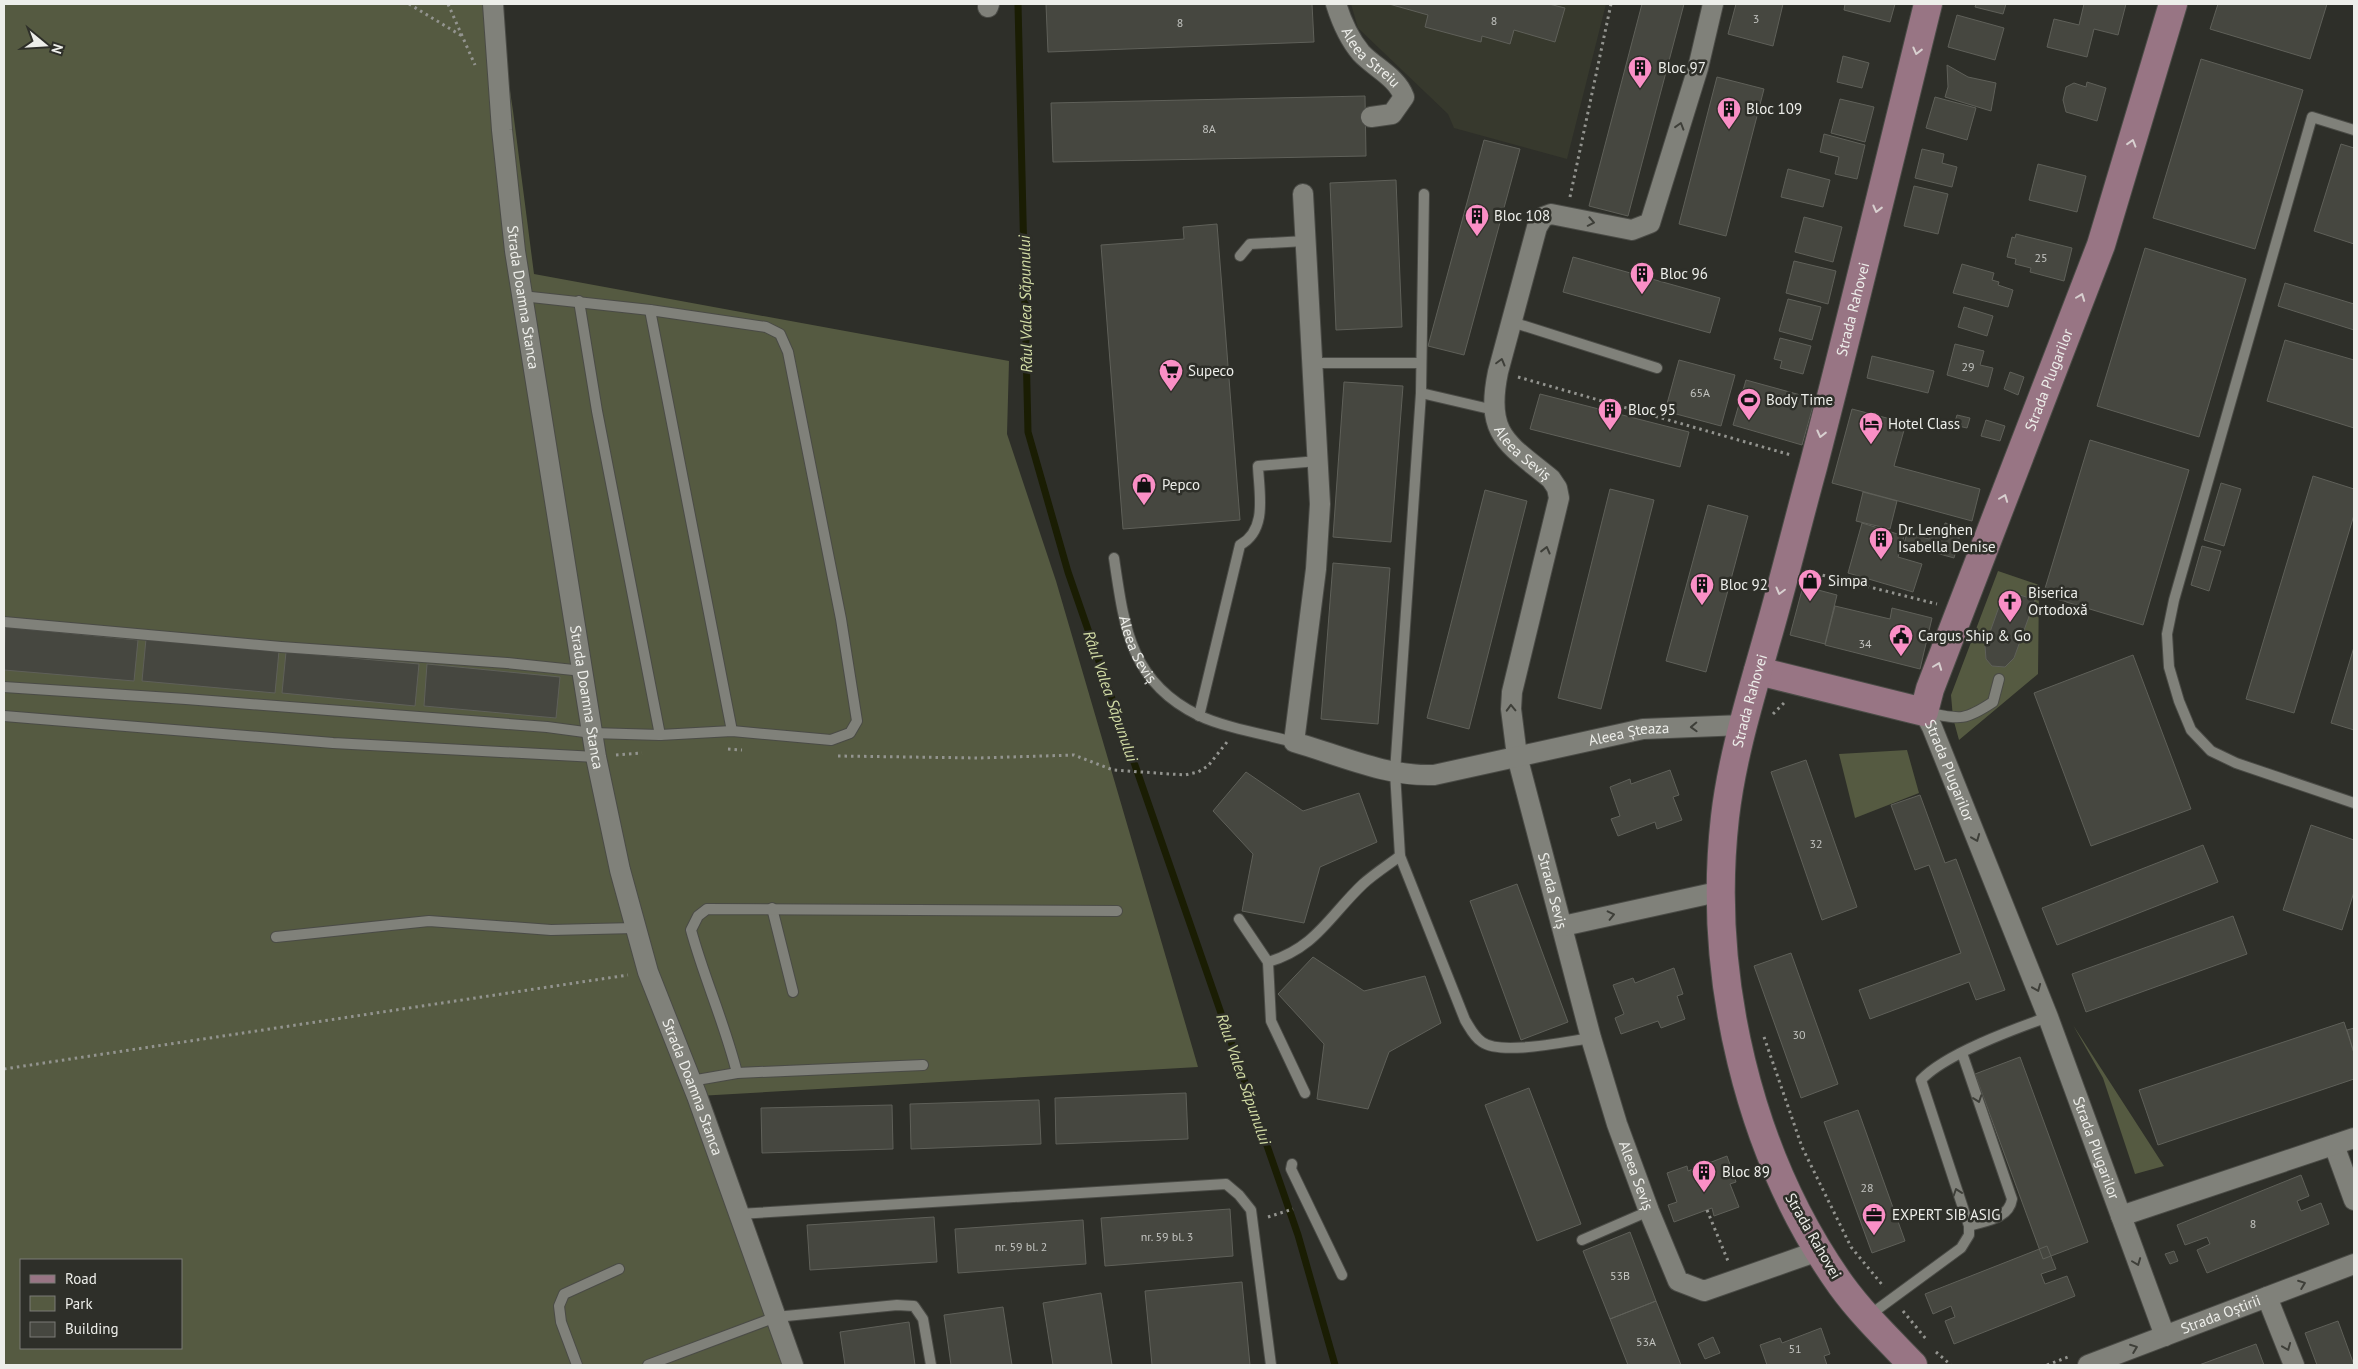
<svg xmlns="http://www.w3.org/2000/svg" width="2358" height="1369" viewBox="0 0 2358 1369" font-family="'PT Sans',sans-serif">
<rect width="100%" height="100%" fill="#2e2f29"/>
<path fill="#37392d" d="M1351,4h255l-39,155 -113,-31 -6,-14 -90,-86z"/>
<path fill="#555a41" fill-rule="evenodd" d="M4,4h493l16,107 21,163 475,87 -2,73 49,147 142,486 -500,29 24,90 60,179h-778zM21,1260h160v88h-160z
M1998,571l41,14 -1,89 -79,66 -6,-22 -2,-23z
M1907,750l12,43 -64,25 -16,-64z
M2073,1025l91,141 -29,8 -32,-96z"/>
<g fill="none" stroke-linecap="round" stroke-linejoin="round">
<path stroke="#1a1d03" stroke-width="7" d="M1018,4l10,428 40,140 230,663 37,130"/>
</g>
<path fill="#464740" stroke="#5f6059" d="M1046,4h266l2,38 -266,10z
M1389,4h160l16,4 -10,34 -41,-12 -4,14 -28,-8 -1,6 -56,-15 3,-12z
M1642,4h42l-56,212 -39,-10z
M1736,4h47l-10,42 -45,-12z
M1845,4h50l-5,18 -46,-12z
M1976,4h30l-3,10 -28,-7z
M2084,4h42l-8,31 -24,-6 -7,28 -40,-10 7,-28 25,6z
M2218,4h109l-17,55 -100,-30z
M1957,15l47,13 -9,32 -47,-13z
M1843,56l26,7 -7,25 -25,-6z
M2201,59l102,31 -48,159 -102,-31z
M1947,65l21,12 28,6 -5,28 -46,-14 3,-10z
M1717,77l47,12 -38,147 -47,-12z
M2087,82l19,6 -9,33 -31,-9 -3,-12 3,-13 8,-4 12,4z
M1365,96l1,60 -313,6 -2,-59z
M1935,97l41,11 -9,32 -41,-12z
M1840,99l34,8 -9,35 -34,-9z
M1824,134l41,11 -8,34 -22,-5 4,-17 -19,-5z
M1484,140l36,9 -56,206 -36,-9z
M2341,144l13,4v96l-40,-13z
M1922,149l22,5 -2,9 15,4 -5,20 -37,-9z
M2038,164l48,12 -9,36 -48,-12z
M1788,169l42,11 -7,27 -42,-10z
M1396,180l6,147 -66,3 -6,-147z
M1914,186l34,8 -10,40 -34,-8z
M1804,217l38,10 -9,35 -38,-10z
M1217,224l23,296 -117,9 -22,-284 83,-6 -1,-12z
M2016,234l56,14 -8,33 -34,-9 1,-4 -16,-4 1,-5 -9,-2 5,-20 3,1z
M2145,248l101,31 -47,158 -102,-31z
M1573,257l147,41 -10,35 -147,-41z
M1794,261l42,10 -8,33 -42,-11z
M1962,264l32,9 -2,7 7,2 -1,3 15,5 -5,17 -55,-14z
M2285,283l69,21v26l-76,-24z
M1788,299l33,8 -9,33 -33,-9z
M1964,307l29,9 -6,20 -29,-9z
M1780,338l31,8 -8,28 -23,-6 2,-7 -8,-2z
M2285,340l69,20v68l-87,-27z
M1955,344l29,7 -4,14 13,3 -5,19 -41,-12z
M1872,356l62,15 -6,22 -61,-15z
M1679,360l56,15 -14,51 -56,-15z
M2010,372l14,5 -6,18 -14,-6z
M1746,380l69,19 -13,46 -69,-20z
M1344,382l59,4 -12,156 -58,-5z
M1540,394l149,38 -9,35 -150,-38z
M1852,409l54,14 -12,43 86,23 -8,32 -140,-38z
M1957,415l13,3 -3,10 -13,-3z
M1986,420l19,6 -5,15 -19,-5z
M2090,440l99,30 -46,155 -100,-30z
M2313,476l41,13v26l-60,198 -48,-14z
M2221,483l20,6 -17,57 -20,-6z
M1610,489l44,11 -53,209 -43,-11z
M1485,490l42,11 -58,228 -42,-11z
M1863,492l34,9 -7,28 -34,-8z
M1708,505l40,11 -42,156 -40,-11z
M1862,523l42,13 -6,21 24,7 -9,28 -65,-19z
M1945,523l17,4 -8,31 -50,-14 3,-11 22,6 3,-12 12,2z
M2202,546l19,5 -12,40 -18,-6z
M1333,563l57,5 -12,156 -57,-5z
M1803,586l34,9 -12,49 -35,-9z
M2005,590l30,10 -21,58 -9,9 -13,-1 -6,-7 -1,-13z
M1835,606l55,13 2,-11 40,10 -12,51 -95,-24z
M5,627l133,13 -4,41 -130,-11z
M146,639l133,12 -4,42 -133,-12z
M2354,647v83l-23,-7z
M286,652l133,12 -4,42 -133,-13z
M2133,655l58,154 -100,37 -57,-153z
M427,664l133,13 -4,41 -132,-12z
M1806,760l51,147 -35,13 -51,-148z
M1670,770l9,25 -6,2 9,23 -25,9 -2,-7 -37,14 -7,-17 9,-3 -10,-29 20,-8 1,5z
M1246,772l57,39 56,-18 18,49 -57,25 -16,56 -62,-12 11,-57 -40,-43z
M1920,795l25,68 11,-4 49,131 -29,10 -7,-18 -99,37 -11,-29 102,-37 -32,-88 -14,5 -24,-65z
M2311,825l43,15v52l-12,38 -59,-20z
M2203,845l15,37 -161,63 -15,-37z
M1517,884l51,138 -47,18 -51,-139z
M2233,916l14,38 -161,58 -14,-38z
M1791,953l47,131 -37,14 -47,-132z
M1313,957l51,34 61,-15 16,47 -52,29 -21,57 -51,-10 7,-55 -46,-50z
M1674,968l9,26 -6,2 8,23 -24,9 -3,-7 -37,13 -6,-16 9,-4 -11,-29 20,-7 2,5z
M2344,1022l10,31v26l-196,66 -19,-55z
M2354,1028v25l-7,-23z
M2020,1057l68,185 -45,17 -68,-185z
M1529,1088l52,136 -44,17 -52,-136z
M1186,1093l2,46 -132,5 -1,-46z
M1039,1100l2,44 -130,5 -1,-45z
M892,1105l1,44 -131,4 -1,-45z
M1858,1110l47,131 -33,12 -48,-131z
M1727,1156l9,26 -6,2 9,23 -25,9 -2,-8 -38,14 -6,-17 9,-3 -10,-29 20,-7 1,5z
M2301,1175l8,21 -12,5 4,10 20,-8 8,21 -122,49 -10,-23 13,-6 -3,-7 -22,8 -8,-20z
M1230,1209l3,47 -128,10 -4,-48z
M934,1217l3,45 -127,8 -3,-45z
M1083,1220l3,44 -128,9 -3,-44z
M1630,1232l26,69 -46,18 -27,-68z
M2047,1246l9,23 -15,5 4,10 22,-8 8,20 -121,48 -9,-23 10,-4 -4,-11 -18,8 -8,-20z
M2174,1251l4,10 -8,3 -5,-10z
M1242,1282l8,83h-98l-7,-74z
M1101,1293l11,72h-59l-10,-62z
M1656,1301l25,64h-53l-18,-46z
M1003,1307l9,58h-61l-7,-50z
M2338,1321l16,44h-37l-12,-32z
M909,1322l6,43h-70l-5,-33z
M1821,1328l9,26 -6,2 3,9h-60l-7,-20 20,-7 2,5z
M1713,1337l7,16 -15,6 -7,-15z
M2256,1344l8,21h-65z"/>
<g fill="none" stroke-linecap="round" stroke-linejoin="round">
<defs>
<g id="lane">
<path d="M2354,130l-42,-13 -138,483 -7,34 2,33 10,34 12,29 20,21 25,12 118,40"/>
<path d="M1424,194l-3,199 -26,379 5,84 65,164c5,8 9,17 17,22 19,14 86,-1 109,-4"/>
<path d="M1240,256l10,-12 55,-3"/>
<path d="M579,301l18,110 63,324"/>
<path d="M650,310l82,421"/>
<path d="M1512,322l145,46"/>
<path d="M1313,363h108"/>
<path d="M1421,393l73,17"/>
<path id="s1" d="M1114,558c10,68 16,124 84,157 24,12 69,20 96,27"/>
<path d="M4,622l277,25 226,16 76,8"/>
<path d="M4,687l182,12 361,28 45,6 68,2 72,-4 99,9 19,-7 7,-12 -16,-102 -53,-267 -8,-18 -14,-7 -116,-17 -128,-14"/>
<path d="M1925,712c34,7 38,10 68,-10l6,-23"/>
<path d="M4,716l329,27 263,14"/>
<path d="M1199,716l41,-171c28,-15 19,-52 18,-79l60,-5"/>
<path d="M772,908l21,84"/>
<path d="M1239,919l29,43 3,59 34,72"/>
<path d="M276,937l153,-16 122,9 84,-2"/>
<path d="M1268,962c48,-14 62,-47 95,-78 11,-10 25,-19 37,-28"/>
<path d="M1962,1053l50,146c-3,20 -27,22 -43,27l-48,-146c24,-26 93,-51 127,-63"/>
<path d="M737,1073c-12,-49 -33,-95 -46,-143l7,-14 9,-7 410,2"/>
<path d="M691,1081l46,-8 186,-8"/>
<path d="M1292,1164l-1,5 51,106"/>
<path d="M739,1214l487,-30 13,11 12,15 20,155"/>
<path d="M1582,1240l67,-29"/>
<path d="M1867,1317l94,-69 8,-13v-9"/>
<path d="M577,1365l-16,-43 -2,-16 5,-12 55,-25"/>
<path d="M648,1365l128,-48 121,-12 17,1 9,13 8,46"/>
</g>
<g id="street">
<path id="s2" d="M493,4l9,126 13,121 81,506 24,113 28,102 49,124 96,269"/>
<path id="s3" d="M1336,4c5,16 14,36 25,49 14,15 36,24 43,44l-12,17 -21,3"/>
<path id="s4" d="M1713,4l-15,64 -48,155 -18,7 -81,-16 -8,3 -6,10 -39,145c-13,63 9,71 53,107l6,9 2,10 -47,194 -1,17 6,47 74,282 26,86 32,87 29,70 26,10 114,-40"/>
<path d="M988,7l1,-3"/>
<path id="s5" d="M1303,194l17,310 -4,65 -22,173c45,13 93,35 140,33l209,-46 100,-4"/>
<path id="s6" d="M1924,712l8,15 116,290 117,319"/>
<path d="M1563,926l159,-35"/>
<path d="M2334,1145l20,55"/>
<path d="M2121,1216l233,-78"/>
<path d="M2267,1297l27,68"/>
<path id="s7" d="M2088,1365l266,-101"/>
</g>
<g id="secondary">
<path id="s8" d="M1758,671l166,41 6,-23 171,-444 72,-241"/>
<path id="s9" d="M1913,1365c-25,-26 -51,-51 -72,-80 -93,-131 -134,-309 -116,-468 7,-60 25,-118 41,-175 17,-58 31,-117 47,-175 40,-154 77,-309 115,-463"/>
</g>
</defs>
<use href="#lane" stroke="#4a4b46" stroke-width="12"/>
<use href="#street" stroke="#4a4b46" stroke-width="22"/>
<use href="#secondary" stroke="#4a4b46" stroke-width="30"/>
<path stroke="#93948f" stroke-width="3" stroke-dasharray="2.5 4" stroke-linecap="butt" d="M409,4l53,32
M448,4l27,61
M1570,197l41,-193
M1518,377l273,78
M1810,572l127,32
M1773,714l11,-11
M728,749l14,1
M616,755l26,-2
M838,756l140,2 96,-3 39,15 72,5 13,-3 10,-6 19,-24
M1764,1037l38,110 49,100 33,40
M4,1069l624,-94
M1707,1210l21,51
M1268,1217l25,-8
M1903,1311l23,28
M1936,1352l15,13
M2047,1365l21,-8"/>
<use href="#lane" stroke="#80817a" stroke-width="10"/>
<use href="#street" stroke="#80817a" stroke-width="20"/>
<use href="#secondary" stroke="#987584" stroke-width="28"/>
</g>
<defs><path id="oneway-chevron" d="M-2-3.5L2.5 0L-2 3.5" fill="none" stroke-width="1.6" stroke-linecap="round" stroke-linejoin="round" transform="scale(1.25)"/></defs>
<g stroke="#d8d0d0">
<use href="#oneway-chevron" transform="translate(1917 51) rotate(104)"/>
<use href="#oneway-chevron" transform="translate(2132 143) rotate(-73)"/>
<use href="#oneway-chevron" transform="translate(1877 209) rotate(104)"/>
<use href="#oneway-chevron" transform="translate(2081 297) rotate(-69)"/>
<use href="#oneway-chevron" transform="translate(1821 434) rotate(104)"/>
<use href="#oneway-chevron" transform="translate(2004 498) rotate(-69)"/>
<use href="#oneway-chevron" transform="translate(1780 591) rotate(105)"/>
<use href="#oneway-chevron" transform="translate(1938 666) rotate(-69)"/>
</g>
<g stroke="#3e3f39">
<use href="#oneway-chevron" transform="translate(1680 126) rotate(-73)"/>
<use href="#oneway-chevron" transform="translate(1591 222) rotate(11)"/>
<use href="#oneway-chevron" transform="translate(1501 362) rotate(-75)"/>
<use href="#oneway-chevron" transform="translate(1546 550) rotate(-76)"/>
<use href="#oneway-chevron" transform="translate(1511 708) rotate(-92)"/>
<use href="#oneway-chevron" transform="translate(1694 727) rotate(178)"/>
<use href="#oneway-chevron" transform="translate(1976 838) rotate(68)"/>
<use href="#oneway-chevron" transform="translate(1611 915) rotate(-13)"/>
<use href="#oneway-chevron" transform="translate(2037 988) rotate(68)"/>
<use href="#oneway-chevron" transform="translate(1978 1099) rotate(71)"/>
<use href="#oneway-chevron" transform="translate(1957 1192) rotate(-109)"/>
<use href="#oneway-chevron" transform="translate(2137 1262) rotate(69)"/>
<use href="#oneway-chevron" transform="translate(2302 1284) rotate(-21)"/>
<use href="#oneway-chevron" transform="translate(2287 1347) rotate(68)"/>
<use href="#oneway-chevron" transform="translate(2134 1348) rotate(-21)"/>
</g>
<defs>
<symbol id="building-pin" viewBox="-11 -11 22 30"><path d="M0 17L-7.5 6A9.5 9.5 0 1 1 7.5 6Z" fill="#fa8fc6" stroke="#2e2f29"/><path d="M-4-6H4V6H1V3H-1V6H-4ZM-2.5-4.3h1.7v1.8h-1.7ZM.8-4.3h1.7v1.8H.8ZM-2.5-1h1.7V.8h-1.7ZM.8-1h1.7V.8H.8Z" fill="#111"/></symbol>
<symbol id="supermarket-pin" viewBox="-11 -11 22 30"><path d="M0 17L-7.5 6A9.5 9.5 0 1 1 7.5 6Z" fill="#fa8fc6" stroke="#2e2f29"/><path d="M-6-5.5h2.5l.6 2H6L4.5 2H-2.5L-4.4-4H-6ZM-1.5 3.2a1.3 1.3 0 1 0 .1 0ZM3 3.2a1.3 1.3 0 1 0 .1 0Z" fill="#111"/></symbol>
<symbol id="stadium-pin" viewBox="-11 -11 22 30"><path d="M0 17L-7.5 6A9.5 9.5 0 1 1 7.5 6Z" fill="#fa8fc6" stroke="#2e2f29"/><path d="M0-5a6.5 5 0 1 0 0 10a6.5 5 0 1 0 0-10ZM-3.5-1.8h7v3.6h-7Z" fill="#111"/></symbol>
<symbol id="hotel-pin" viewBox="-11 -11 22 30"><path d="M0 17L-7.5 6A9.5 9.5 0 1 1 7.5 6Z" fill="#fa8fc6" stroke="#2e2f29"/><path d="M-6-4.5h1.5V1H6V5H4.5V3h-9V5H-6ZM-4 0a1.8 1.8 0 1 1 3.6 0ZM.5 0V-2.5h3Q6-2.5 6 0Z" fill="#111"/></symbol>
<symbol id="shop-pin" viewBox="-11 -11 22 30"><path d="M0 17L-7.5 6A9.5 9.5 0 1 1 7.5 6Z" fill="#fa8fc6" stroke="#2e2f29"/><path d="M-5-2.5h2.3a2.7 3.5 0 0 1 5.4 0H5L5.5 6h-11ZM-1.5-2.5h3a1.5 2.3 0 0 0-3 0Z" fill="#111"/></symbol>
<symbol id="church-pin" viewBox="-11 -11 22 30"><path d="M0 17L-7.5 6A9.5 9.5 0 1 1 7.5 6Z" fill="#fa8fc6" stroke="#2e2f29"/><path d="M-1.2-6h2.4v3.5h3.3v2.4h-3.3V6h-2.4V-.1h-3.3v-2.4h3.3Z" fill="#111"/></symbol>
<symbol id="civic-pin" viewBox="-11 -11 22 30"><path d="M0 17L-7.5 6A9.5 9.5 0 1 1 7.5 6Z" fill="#fa8fc6" stroke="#2e2f29"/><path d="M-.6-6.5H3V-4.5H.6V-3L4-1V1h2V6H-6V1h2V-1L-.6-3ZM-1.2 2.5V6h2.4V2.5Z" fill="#111"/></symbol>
<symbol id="office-pin" viewBox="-11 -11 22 30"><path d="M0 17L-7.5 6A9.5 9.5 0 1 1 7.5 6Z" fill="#fa8fc6" stroke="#2e2f29"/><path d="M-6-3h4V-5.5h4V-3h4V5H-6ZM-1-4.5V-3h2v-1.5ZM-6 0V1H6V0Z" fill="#111"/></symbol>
</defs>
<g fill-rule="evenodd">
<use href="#building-pin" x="1626" y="54" width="28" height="38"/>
<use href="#building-pin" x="1715" y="95" width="28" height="38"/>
<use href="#building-pin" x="1463" y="202" width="28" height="38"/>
<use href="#building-pin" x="1628" y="260" width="28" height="38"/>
<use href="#supermarket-pin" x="1157" y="357" width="28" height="38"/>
<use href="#stadium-pin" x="1735" y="386" width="28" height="38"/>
<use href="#building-pin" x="1596" y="396" width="28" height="38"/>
<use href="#hotel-pin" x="1857" y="410" width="28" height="38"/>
<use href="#shop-pin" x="1130" y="471" width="28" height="38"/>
<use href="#building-pin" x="1867" y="525" width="28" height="38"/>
<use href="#shop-pin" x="1796" y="567" width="28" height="38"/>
<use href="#building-pin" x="1688" y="571" width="28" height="38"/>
<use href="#church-pin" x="1996" y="588" width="28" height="38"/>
<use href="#civic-pin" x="1887" y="622" width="28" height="38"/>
<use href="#building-pin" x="1690" y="1158" width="28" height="38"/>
<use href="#office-pin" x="1860" y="1201" width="28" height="38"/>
</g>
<g text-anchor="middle" stroke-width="5" stroke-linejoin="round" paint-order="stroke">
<g font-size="12" fill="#c3c4c0">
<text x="1756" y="23">3</text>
<text x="1494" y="25">8</text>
<text x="1180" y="27">8</text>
<text x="1209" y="133">8A</text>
<text x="2041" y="262">25</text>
<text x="1968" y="371">29</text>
<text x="1700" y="397">65A</text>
<text x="1865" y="648">34</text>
<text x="1816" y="848">32</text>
<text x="1799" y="1039">30</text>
<text x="1867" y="1192">28</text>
<text x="2253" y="1228">8</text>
<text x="1167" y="1241">nr. 59 bl. 3</text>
<text x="1021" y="1251">nr. 59 bl. 2</text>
<text x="1620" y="1280">53B</text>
<text x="1646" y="1346">53A</text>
<text x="1795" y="1353">51</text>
</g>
<g font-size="15" fill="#edeeea" stroke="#2e2f29">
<text dy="5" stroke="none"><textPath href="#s3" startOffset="65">Aleea Streiu</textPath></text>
<text dy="5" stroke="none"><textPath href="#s2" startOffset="295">Strada Doamna Stanca</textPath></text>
<text dy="5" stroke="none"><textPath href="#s9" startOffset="1124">Strada Rahovei</textPath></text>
<text dy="5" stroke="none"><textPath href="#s8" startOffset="526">Strada Plugarilor</textPath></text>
<text dy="5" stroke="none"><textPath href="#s4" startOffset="592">Aleea Seviș</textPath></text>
<text dy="5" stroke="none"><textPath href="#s1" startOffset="95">Aleea Seviș</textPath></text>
<text dy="5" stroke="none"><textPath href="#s2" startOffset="700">Strada Doamna Stanca</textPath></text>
<text dy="5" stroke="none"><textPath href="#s9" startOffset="719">Strada Rahovei</textPath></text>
<text dy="5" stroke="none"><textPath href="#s5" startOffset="894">Aleea Șteaza</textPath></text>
<text dy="5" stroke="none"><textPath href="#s6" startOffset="64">Strada Plugarilor</textPath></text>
<text dy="5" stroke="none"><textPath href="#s4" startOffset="1055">Strada Seviș</textPath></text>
<text dy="5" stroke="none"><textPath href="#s2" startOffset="1105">Strada Doamna Stanca</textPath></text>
<text dy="5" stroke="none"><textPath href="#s6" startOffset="469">Strada Plugarilor</textPath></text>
<text dy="5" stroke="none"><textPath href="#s4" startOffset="1352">Aleea Seviș</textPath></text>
<text transform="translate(1813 1236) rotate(60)" y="5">Strada Rahovei</text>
<text dy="5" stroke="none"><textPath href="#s7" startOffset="142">Strada Oștirii</textPath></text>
</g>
<g font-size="15" fill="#edeeea" stroke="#2e2f29" text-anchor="start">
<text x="1658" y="73">Bloc 97</text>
<text x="1746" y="114">Bloc 109</text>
<text x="1494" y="221">Bloc 108</text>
<text x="1660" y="279">Bloc 96</text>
<text x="1188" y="376">Supeco</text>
<text x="1766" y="405">Body Time</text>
<text x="1628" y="415">Bloc 95</text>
<text x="1888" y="429">Hotel Class</text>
<text x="1162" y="490">Pepco</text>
<text x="1898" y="535">Dr. Lenghen<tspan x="1898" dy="17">Isabella Denise</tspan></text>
<text x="1828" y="586">Simpa</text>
<text x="1720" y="590">Bloc 92</text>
<text x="2028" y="598">Biserica<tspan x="2028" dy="17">Ortodoxă</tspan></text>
<text x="1918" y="641">Cargus Ship &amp; Go</text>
<text x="1722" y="1177">Bloc 89</text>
<text x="1892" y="1220">EXPERT SIB ASIG</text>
</g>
<g font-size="16" font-style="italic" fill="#d2dca5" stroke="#2e2f29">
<text transform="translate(1025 304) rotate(-91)" y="6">Râul Valea Săpunului</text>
<text transform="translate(1111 696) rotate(71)" y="6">Râul Valea Săpunului</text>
<text transform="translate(1244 1079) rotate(71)" y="6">Râul Valea Săpunului</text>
</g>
</g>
<rect width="2358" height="1369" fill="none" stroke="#edeeea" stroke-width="10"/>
<rect x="20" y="1259" width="162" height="90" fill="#2e2f29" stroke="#7a7b76"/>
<rect x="30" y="1275" width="25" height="8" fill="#987584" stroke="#7a7b76"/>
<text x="65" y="1284" font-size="15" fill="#edeeea">Road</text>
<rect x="30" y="1296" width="25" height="15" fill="#555a41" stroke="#7a7b76"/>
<text x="65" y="1309" font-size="15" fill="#edeeea">Park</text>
<rect x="30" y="1322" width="25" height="15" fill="#464740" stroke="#7a7b76"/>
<text x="65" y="1334" font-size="15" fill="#edeeea">Building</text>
<g transform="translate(45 45) rotate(108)" stroke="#2e2f29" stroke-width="4" paint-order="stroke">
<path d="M0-4L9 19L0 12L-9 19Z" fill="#edeeea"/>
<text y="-8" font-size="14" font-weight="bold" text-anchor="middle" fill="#edeeea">N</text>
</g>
</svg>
